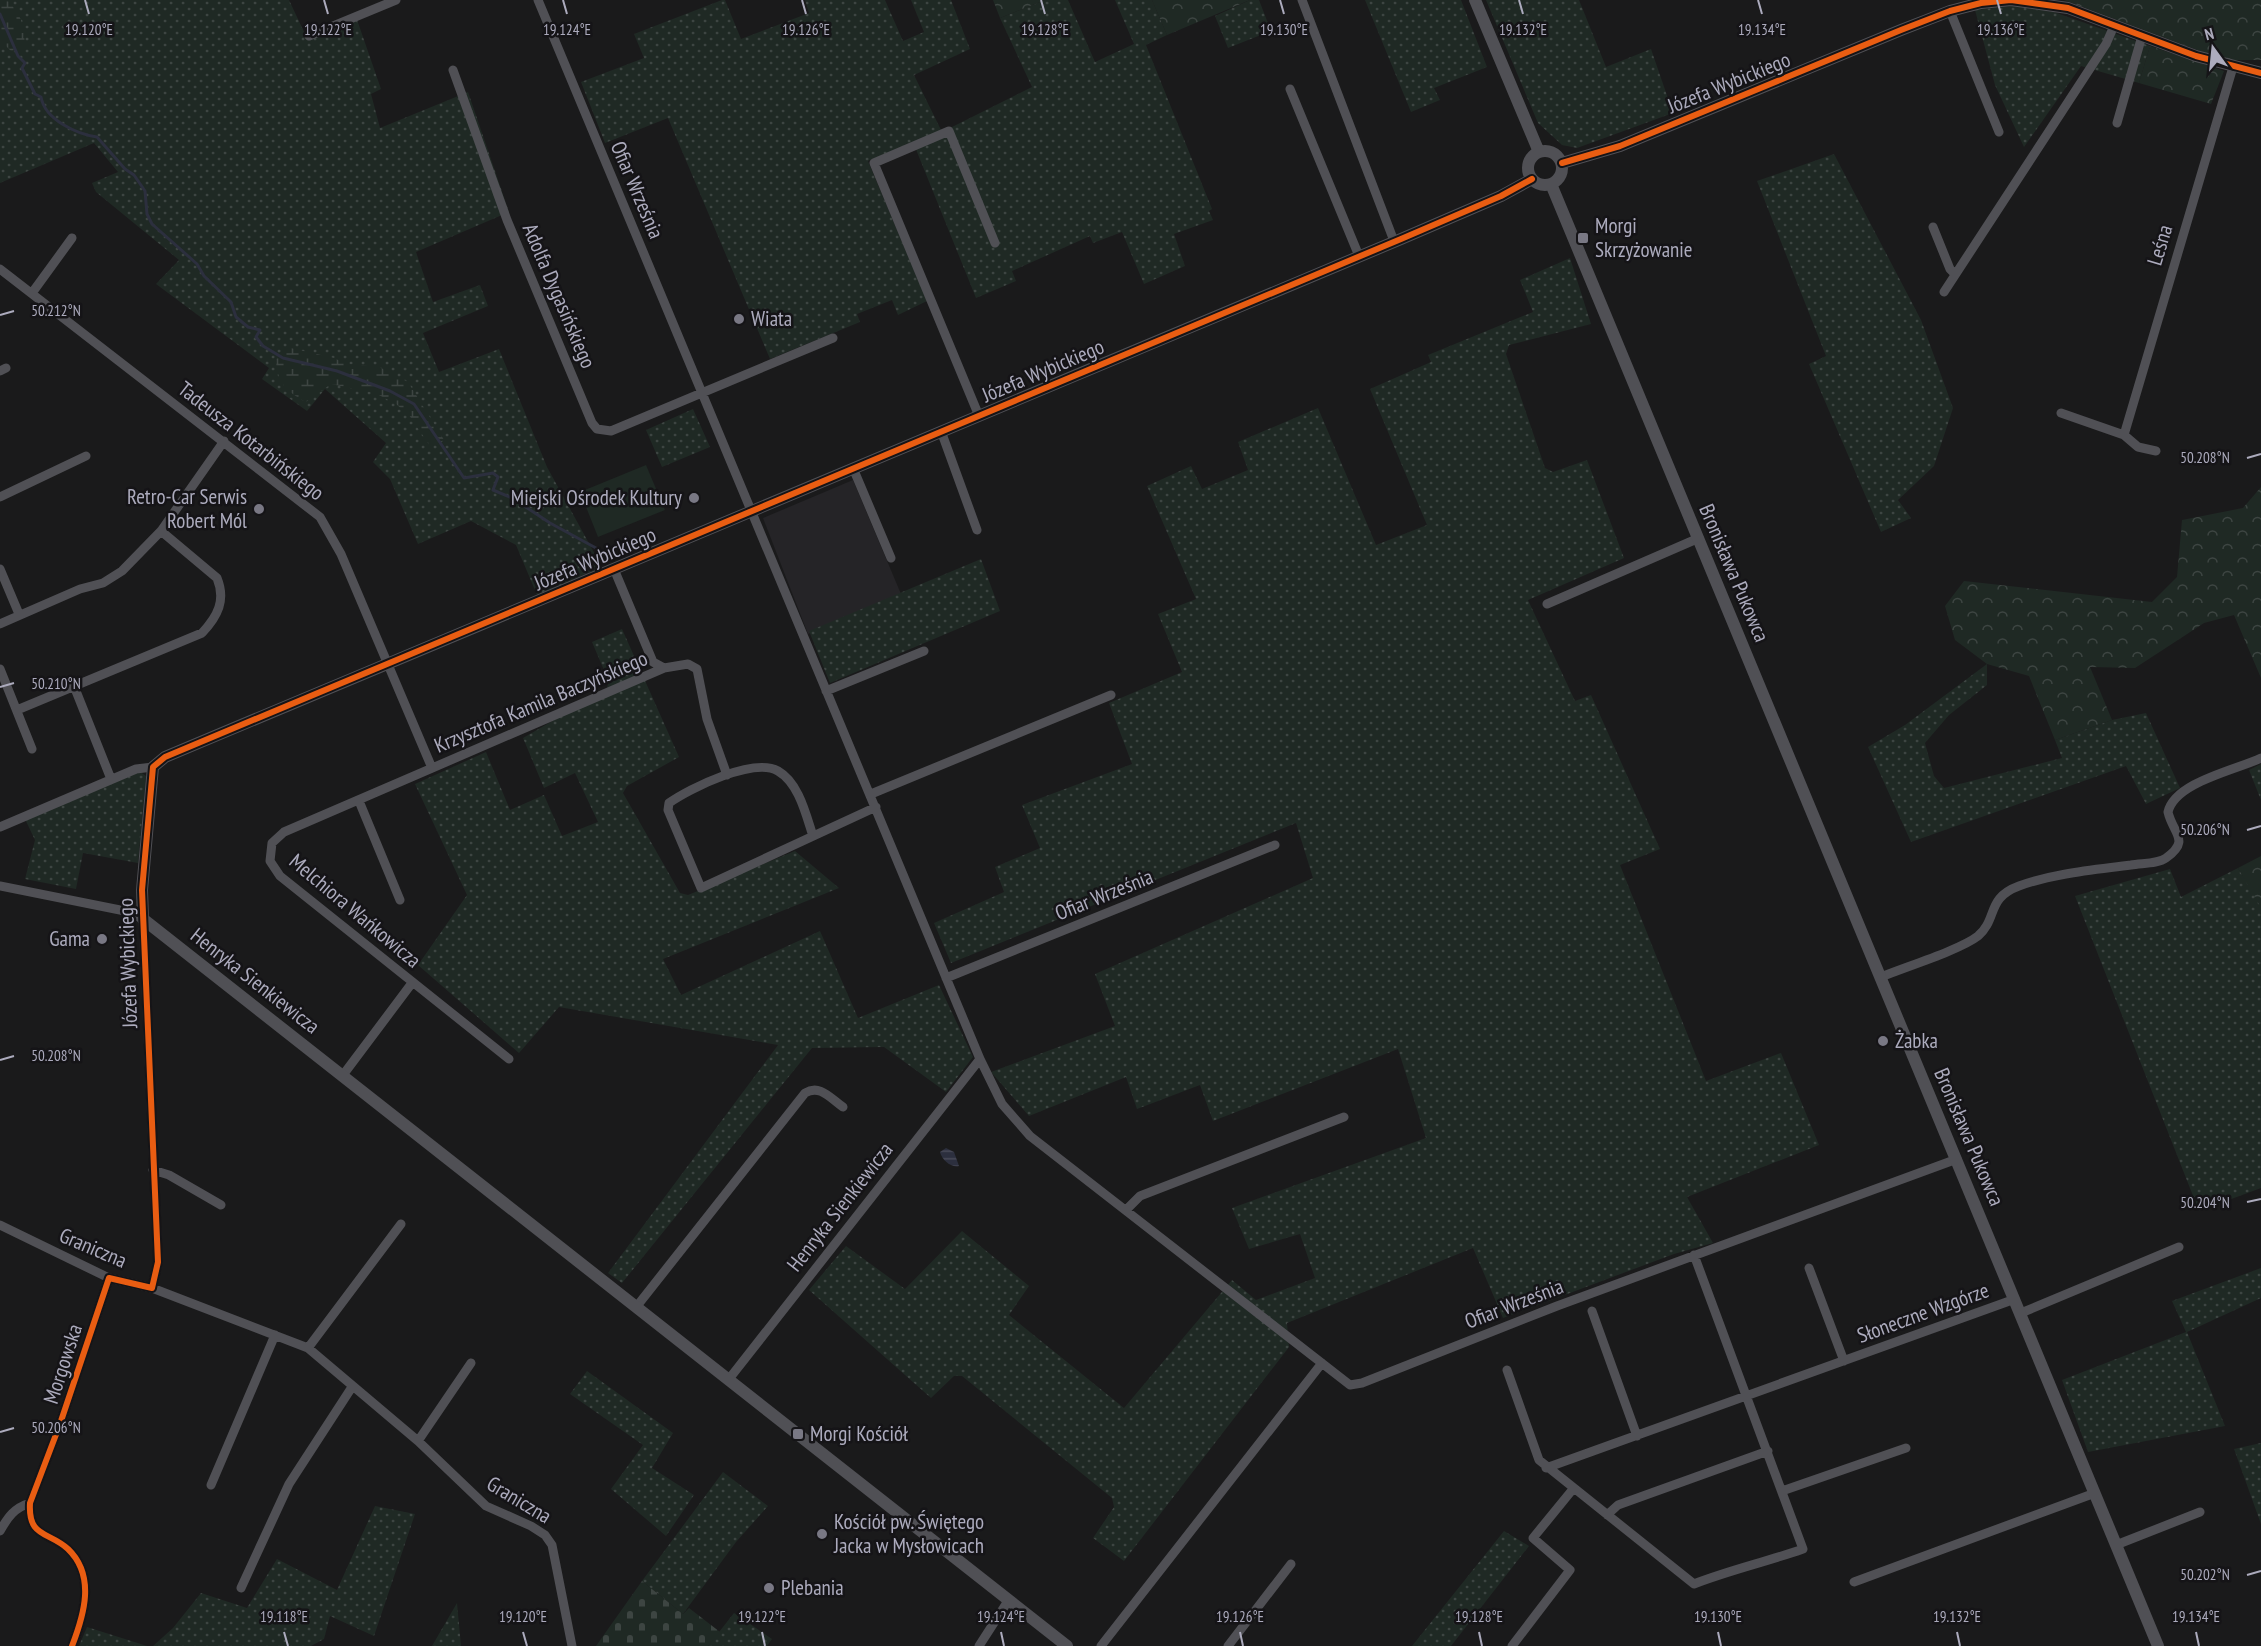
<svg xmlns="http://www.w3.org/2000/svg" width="2261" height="1646" viewBox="0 0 2261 1646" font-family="'PT Sans Narrow',sans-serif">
<defs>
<pattern id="grass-dots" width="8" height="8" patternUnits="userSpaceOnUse" patternTransform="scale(1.5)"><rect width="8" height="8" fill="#1f2924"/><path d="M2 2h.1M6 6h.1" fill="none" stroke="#3d4542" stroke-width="1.8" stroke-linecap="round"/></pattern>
<pattern id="forest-crowns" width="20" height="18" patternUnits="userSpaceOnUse" patternTransform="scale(1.5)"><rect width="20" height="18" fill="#1f2924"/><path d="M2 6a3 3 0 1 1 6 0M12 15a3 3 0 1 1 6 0" fill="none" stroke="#3d4542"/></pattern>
<pattern id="wetland-marsh" width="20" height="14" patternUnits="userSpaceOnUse" patternTransform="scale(1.5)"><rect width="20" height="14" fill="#1f2924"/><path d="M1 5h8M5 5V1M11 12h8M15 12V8" fill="none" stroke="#3d4542"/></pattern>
<pattern id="cemetery-stones" width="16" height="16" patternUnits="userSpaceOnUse" patternTransform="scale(1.5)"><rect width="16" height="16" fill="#1f2924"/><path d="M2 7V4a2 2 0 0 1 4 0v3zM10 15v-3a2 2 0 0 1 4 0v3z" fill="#3d4542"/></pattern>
<pattern id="water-rules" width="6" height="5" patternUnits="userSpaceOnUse" patternTransform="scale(1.5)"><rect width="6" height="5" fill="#2c2f3e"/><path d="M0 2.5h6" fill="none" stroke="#484a58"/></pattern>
</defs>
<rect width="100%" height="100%" fill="#1a1a1b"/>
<path fill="#252427" d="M853,480l48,114 -93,40 -45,-116z"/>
<path fill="url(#grass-dots)" d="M0,0h289l16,34 50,-20 26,75 -10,5 9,34 88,-36 41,120 -93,40 17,50 47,-17 8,21 -65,27 16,39 60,-23 48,118 55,100 -65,28 -21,-50 -45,-24 -53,23 -28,-65 -17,-17 13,-19 -61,-54 -18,22 -45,-32 7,-11 -113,-84 23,-24 -83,-68 -4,-9 26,-11 -24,-29 -94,40z
M722,0h3l16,39 68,-26 -4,-13h80l18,41 21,-9 -13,-32h40l19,49 -56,26 28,57 90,-45 -32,-69 45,-18h23l27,62 39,-18 -19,-44h37l15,35 -21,10 66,164 -3,2 4,9 -39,14 11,32 -41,18 -22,-52 -29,11 -3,-7 -78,35 4,10 -40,17 -63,-156 -45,19 59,140 -29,14 -6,-15 -35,14 3,8 -90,37 -102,-241 -63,25 -24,-61 63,-24 -10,-24z
M1250,0h9l12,31 -43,17 -13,-32z
M1365,0h96l26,67 -53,21 6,12 -29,12z
M1486,0h93l27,67 45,-18 22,64 -96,35 -15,-3 -24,-22z
M2013,6l41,6 96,34 -11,37 -58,-17 -57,81 -29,-62 -20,-75z
M1834,154l87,166 32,88 -19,58 -36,34 13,18 -30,14 -72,-168 17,-8 -69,-175z
M1570,258l21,66 -82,21 -3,9 39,114 8,4 34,-12 37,98 -96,42 47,101 16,-6 69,154 -40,16 86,216 75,-28 38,92 -132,52 26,46 -39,11 -171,64 -30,-70 -186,75 2,24 -165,214 -31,-23 21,-31 -2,-9 -150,-122h-8l-23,22 -122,-108 37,-44 59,43 57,-58 67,55 -20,29 115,93 108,-128 24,20 59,-22 -15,-44 -51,15 -17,-41 194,-70 -28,-89 -185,72 -13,-36 -63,24 -11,-32 -97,39 -38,-44 124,-46 -20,-52 218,-96 -17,-55 -345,140 -17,-40 70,-31 -9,-25 45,-19 -18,-43 110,-41 -23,-61 73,-31 -24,-58 38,-15 -49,-113 44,-20 11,23 46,-19 -10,-28 80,-34 58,137 51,-20 -57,-136 61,-27 -3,-7 105,-43 -13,-32z
M693,409l17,38 -48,20 -16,-37z
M981,559l19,52 -170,72 -21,-52z
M622,629l57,128 -52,29 -4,7 57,100 8,2 107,-44 44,37 -176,71 18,36 139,-64 38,87 81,-33 34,72 -27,35 -62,-45 -72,1 -190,235 -14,-10 170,-228 -219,-38 -40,46 -101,-88 49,-70 -52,-111 71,-32 24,58 34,-15 18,41 36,-14 -23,-49 -31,15 -21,-50 83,-48 3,-8 -17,-40z
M1987,664v21l-38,30 -24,28 9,33 10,12 118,-30 -7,-18 57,-20 34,-7 34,75 -34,16 -20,-38 -215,76 -43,-95 37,-22z
M2261,764v36l-12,-30z
M139,771l7,5 -8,87 -55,-10 -7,36 -51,-10 10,-39 -10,-21z
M2238,868l23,37v283l-62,23 -124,-315 95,-27 11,28z
M2261,1268v30l-74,34 38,94 -137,26 -26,-72 124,-48 -14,-31z
M587,1371l86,62 -21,35 42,27 -28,41 -55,-47 32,-44 -73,-51z
M2261,1443v81l-27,-75z
M723,1472l45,34 -32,36 -53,72 -41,-33z
M375,1506l40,8 -41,122 -44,-20 -6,23 -13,7h-158l20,-18 28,-35 46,15 30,-49 60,31z
M1504,1531l25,15 -78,100h-39z
M457,1603l4,43h-29z
M734,1613l38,26 -5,7h-59z
M87,1627l60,19h-68z"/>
<path fill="url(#forest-crowns)" d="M993,0h52l-45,18z
M1152,0h98l-83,35z
M2064,0h197v60h-37z
M2150,46l74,25 -13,33 -72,-21z
M2261,487v191l-27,-63 -30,8 -69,45 -45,-1 22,53 -57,20 -26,-64 -42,-12 -32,-24 -10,-34 19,-25 188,21 25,-25 5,-57 61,-12z
M2261,856v49l-1,1 -22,-38z"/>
<path fill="url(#wetland-marsh)" d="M0,0h7c15,14 19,30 17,49l-12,3 -12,-12z
M286,347l48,11 12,6 33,3 29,15 36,58 -14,6 -21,-31 -13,-11 -21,-11 -44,-9 -25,18c-20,-11 -29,-19 -30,-43z"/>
<path fill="url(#cemetery-stones)" d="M642,1581l41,33 6,-6 31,24 -12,14h-112z"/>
<path fill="#1f2924" d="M646,465l19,45 -67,27 -18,-45z"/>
<path fill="url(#water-rules)" d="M946,1148l8,4 5,14c-8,2 -17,-6 -19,-14z"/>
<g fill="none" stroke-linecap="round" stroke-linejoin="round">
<path stroke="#2c2f3e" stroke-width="3" d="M0,14l18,42 7,7 -3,5 13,26 6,3c4,23 36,37 56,40l28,32 9,6 11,16 2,23 5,10 45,40 7,12 27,26 5,15 12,10 12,3 -4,7 7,9 20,12 54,13 53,20 24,13 50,74 29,-5 5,4 -5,13 19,8 38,25 46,25 7,13"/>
<path stroke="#505055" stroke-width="9" d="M538,0l442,1059 22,45 28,32 320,249 12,-2 195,-77 400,-147
M1302,0l92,241
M1950,11l49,121
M309,36l87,-36
M453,70l54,150 85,203 5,6 14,2 222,-93
M1290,89l69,167
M2117,123l25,-87
M1933,227l17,42 5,5
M0,269l320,248 21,37 91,214
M1944,292l162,-248 8,-18
M32,293l40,-55
M0,371l6,-3
M2061,413l63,22 14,12 18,4
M979,416l-105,-253 75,-32 46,112
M941,431l36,99
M2124,435l109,-368
M853,468l38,90
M0,497l86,-41
M0,569l19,45
M614,569l39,93 11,6 24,-4 9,5 10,50 20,56
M1547,604l152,-66
M0,624l80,-35 23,-6 19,-12 39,-40 63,-90
M0,669l32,80
M74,686l37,93
M826,691l98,-40
M17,710l185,-77c16,-17 24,-33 15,-55l-56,-47
M871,794l240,-99
M359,801l41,99
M0,827l136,-58 17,-2
M813,836c-7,-21 -14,-53 -35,-65 -24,-14 -88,17 -109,32l-1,7 33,78 175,-81
M0,886l125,25 18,8 15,343 -6,26
M1881,977c24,-10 79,-27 97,-41 20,-17 8,-38 41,-50 36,-13 75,-16 112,-21 10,-2 27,-1 35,-7 25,-18 7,-24 2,-46 7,-30 68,-42 93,-54
M946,978l329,-133
M509,1059l-229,-183 -10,-15 2,-18 12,-11 380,-164
M343,1075l69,-92
M153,1170l16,5 52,30
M1126,1210l14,-14 204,-79
M0,1225l109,53 43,10 156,60 110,93 68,65 45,20 14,9 7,10 20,101
M1809,1268l35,93
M637,1306l168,-213c15,-9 25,5 38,14
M1592,1311l45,125
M2021,1313l158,-66
M308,1348l93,-124
M1507,1370l32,90 155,124c36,-14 72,-22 109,-35l-109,-294
M729,1379l251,-320
M418,1441l53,-78
M1546,1468l469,-169
M211,1485l64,-150
M1782,1491l124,-43
M1607,1515l11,-10 150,-54
M0,1531c8,-14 14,-23 30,-28
M2116,1545l84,-33
M1854,1582l241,-89
M241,1588l48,-104 63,-97
M72,1646c12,-31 24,-70 -4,-97 -20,-18 -40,-11 -38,-46l30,-79 49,-146
M979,1646l29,-45
M1101,1646l221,-283
M1228,1646l63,-82
M1512,1646l58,-76 -37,-32 40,-49"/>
<path stroke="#505055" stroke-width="12" d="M1475,0l64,152
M1528 168a17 17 0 1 1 34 0a17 17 0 1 1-34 0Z
M1562,163l58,-17 281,-116 49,-19 31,-8 30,-3 57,8 128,48 65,17
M1551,184l607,1462
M1067,1646l-924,-727 -1,-29 11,-123 12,-10 1236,-518 100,-43 31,-17"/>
<defs>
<path id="cycleway" d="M1562,163l58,-17 281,-116 49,-19 31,-8 30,-3 57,8 128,48 65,17
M72,1646c12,-31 24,-70 -4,-97 -20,-18 -40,-11 -38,-46l30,-79 49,-146 43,10 6,-26 -16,-372 11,-123 12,-10 1236,-518 100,-43 31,-17"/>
</defs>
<use href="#cycleway" stroke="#151417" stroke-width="10"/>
<use href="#cycleway" stroke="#e95d12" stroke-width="6"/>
</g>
<path fill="none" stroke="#acabbd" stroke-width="2" d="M85,0l4,14M324,0l4,14M563,0l4,14M802,0l4,14M1041,0l4,14M1280,0l4,14M1519,0l4,14M1758,0l4,14M1997,0l4,14M0,315l14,-4M2247,458l14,-4M0,687l14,-4M2247,830l14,-4M0,1060l14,-4M2247,1202l14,-3M0,1432l14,-4M2247,1575l14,-4M284,1632l4,14M523,1632l4,14M762,1632l3,14M1001,1632l3,14M1240,1632l3,14M1479,1632l3,14M1718,1632l3,14M1957,1632l3,14M2196,1632l3,14"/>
<g fill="#797884" stroke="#151417" stroke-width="2">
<rect x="1577" y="232" width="12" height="12" rx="3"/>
<circle cx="739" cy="319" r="6"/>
<circle cx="694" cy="498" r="6"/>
<circle cx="259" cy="509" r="6"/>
<circle cx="102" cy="939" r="6"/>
<circle cx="1883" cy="1041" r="6"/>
<rect x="792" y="1428" width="12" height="12" rx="3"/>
<circle cx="822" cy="1534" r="6"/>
<circle cx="769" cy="1588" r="6"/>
</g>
<g text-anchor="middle" stroke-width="5" stroke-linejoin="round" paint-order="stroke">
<g font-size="21" fill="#acabbd" stroke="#151417">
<text transform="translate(1729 83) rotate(-22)" y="7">Józefa Wybickiego</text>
<text transform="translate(637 190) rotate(67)" y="7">Ofiar Września</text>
<text transform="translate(2160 245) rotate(-73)" y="7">Leśna</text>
<text transform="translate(559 296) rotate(67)" y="7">Adolfa Dygasińskiego</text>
<text transform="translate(1043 371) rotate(-23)" y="7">Józefa Wybickiego</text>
<text transform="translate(251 441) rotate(38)" y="7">Tadeusza Kotarbińskiego</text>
<text transform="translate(595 559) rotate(-23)" y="7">Józefa Wybickiego</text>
<text transform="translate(1734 573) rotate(67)" y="7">Bronisława Pukowca</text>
<text transform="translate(541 702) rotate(-23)" y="7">Krzysztofa Kamila Baczyńskiego</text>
<text transform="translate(1104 895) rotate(-22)" y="7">Ofiar Września</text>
<text transform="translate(355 911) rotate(40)" y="7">Melchiora Wańkowicza</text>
<text transform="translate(128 963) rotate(-92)" y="7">Józefa Wybickiego</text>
<text transform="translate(255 981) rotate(38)" y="7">Henryka Sienkiewicza</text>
<text transform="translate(1969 1137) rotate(67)" y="7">Bronisława Pukowca</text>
<text transform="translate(840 1207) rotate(-52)" y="7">Henryka Sienkiewicza</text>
<text transform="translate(93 1248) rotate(23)" y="7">Graniczna</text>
<text transform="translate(1514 1304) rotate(-21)" y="7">Ofiar Września</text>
<text transform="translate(1923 1313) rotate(-20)" y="7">Słoneczne Wzgórze</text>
<text transform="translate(63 1364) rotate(-72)" y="7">Morgowska</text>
<text transform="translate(519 1500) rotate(31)" y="7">Graniczna</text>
</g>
<g font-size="21" fill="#acabbd" stroke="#151417" text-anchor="start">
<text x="1595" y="233">Morgi<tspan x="1595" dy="24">Skrzyżowanie</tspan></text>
<text x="751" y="326">Wiata</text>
<text x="247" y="504" text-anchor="end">Retro-Car Serwis<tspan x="247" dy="24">Robert Mól</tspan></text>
<text x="682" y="505" text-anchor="end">Miejski Ośrodek Kultury</text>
<text x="90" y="946" text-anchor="end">Gama</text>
<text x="1895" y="1048">Żabka</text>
<text x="810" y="1441">Morgi Kościół</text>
<text x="834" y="1529">Kościół pw. Świętego<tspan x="834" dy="24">Jacka w Mysłowicach</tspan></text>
<text x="781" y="1595">Plebania</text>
</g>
</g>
<g font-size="15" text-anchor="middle" fill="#acabbd" stroke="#151417" stroke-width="5" stroke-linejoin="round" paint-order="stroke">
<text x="89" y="35">19.120°E</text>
<text x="567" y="35">19.124°E</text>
<text x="2001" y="35">19.136°E</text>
<text x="328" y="35">19.122°E</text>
<text x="806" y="35">19.126°E</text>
<text x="1045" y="35">19.128°E</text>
<text x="1284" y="35">19.130°E</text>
<text x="1523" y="35">19.132°E</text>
<text x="1762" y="35">19.134°E</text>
<text x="56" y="316">50.212°N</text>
<text x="2205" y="463">50.208°N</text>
<text x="56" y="689">50.210°N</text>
<text x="2205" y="835">50.206°N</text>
<text x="56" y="1061">50.208°N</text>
<text x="2205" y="1208">50.204°N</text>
<text x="56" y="1433">50.206°N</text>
<text x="2205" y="1580">50.202°N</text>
<text x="284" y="1622">19.118°E</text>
<text x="523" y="1622">19.120°E</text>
<text x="762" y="1622">19.122°E</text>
<text x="1001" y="1622">19.124°E</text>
<text x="1240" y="1622">19.126°E</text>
<text x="1479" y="1622">19.128°E</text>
<text x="1718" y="1622">19.130°E</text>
<text x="1957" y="1622">19.132°E</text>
<text x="2196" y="1622">19.134°E</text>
</g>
<g transform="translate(2213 48) rotate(345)" stroke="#151417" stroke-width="4.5" paint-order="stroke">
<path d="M0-4.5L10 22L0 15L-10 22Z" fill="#acabbd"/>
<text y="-9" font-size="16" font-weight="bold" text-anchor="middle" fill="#acabbd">N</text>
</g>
</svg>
